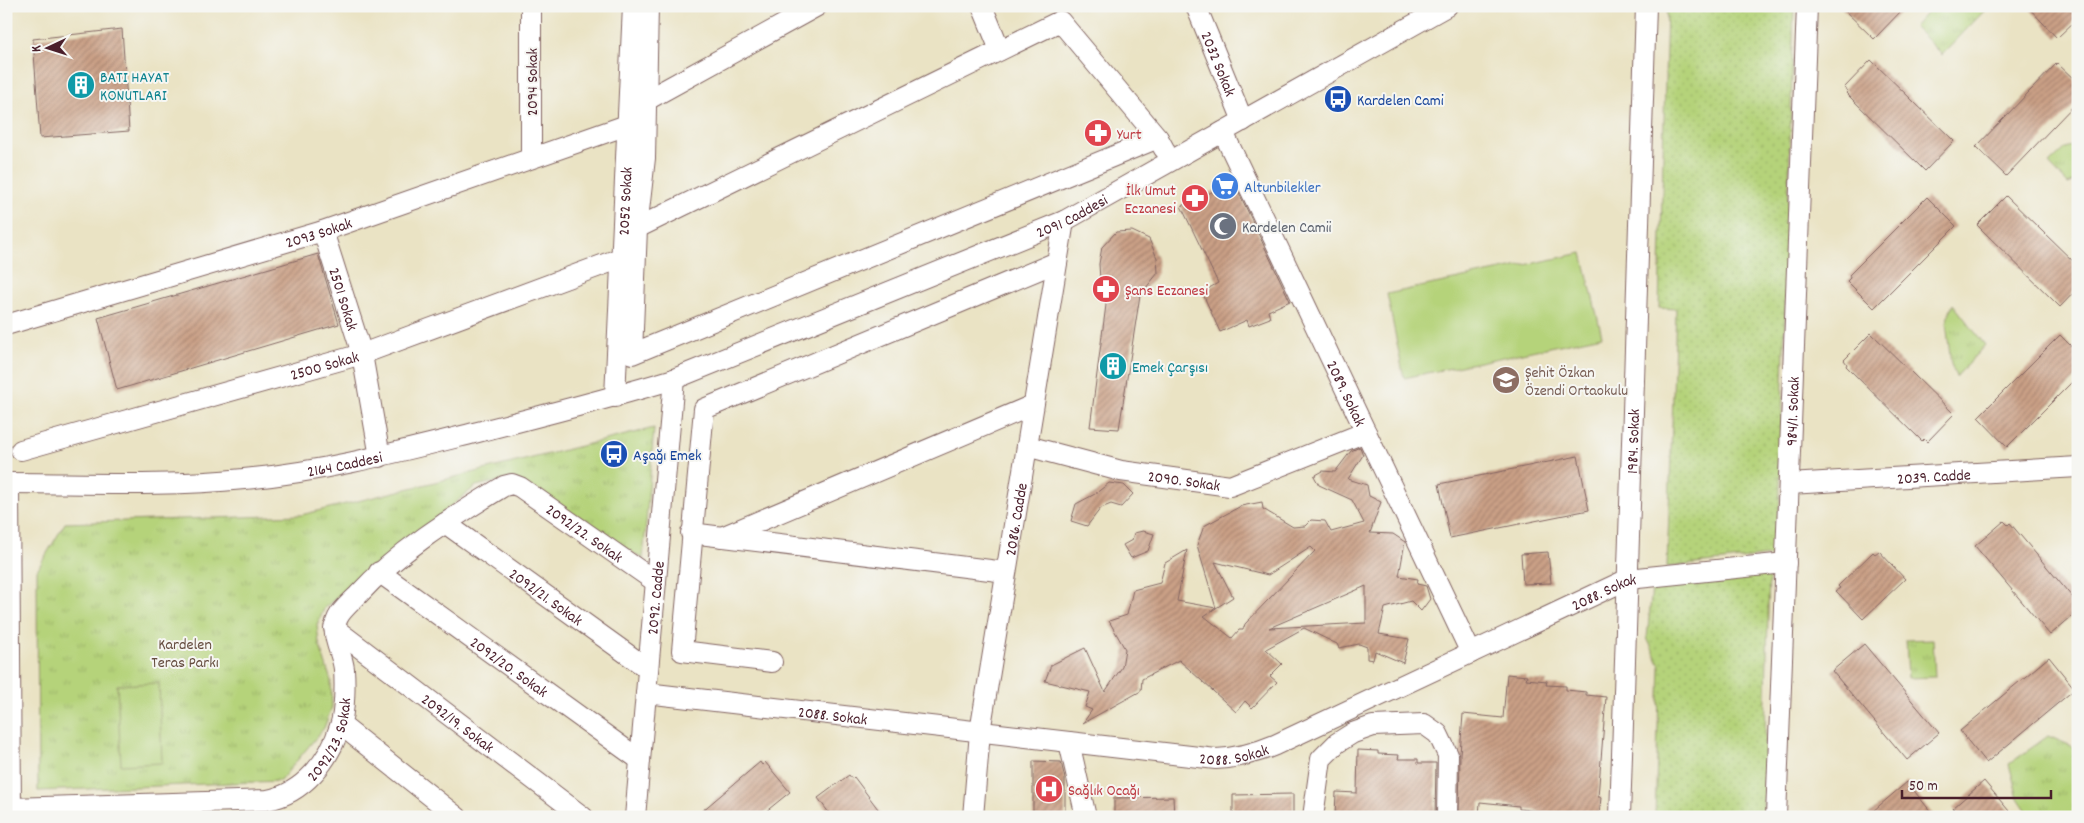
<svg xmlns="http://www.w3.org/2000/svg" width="2084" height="823" viewBox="0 0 2084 823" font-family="Dekko,sans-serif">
<defs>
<pattern id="grass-dots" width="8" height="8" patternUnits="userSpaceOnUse" patternTransform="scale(1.25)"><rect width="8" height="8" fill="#b5d37a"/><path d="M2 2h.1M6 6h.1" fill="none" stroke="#9db56a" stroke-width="1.8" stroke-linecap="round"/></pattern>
<pattern id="park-tufts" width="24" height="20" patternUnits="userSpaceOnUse" patternTransform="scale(1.25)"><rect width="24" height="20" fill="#b5d37a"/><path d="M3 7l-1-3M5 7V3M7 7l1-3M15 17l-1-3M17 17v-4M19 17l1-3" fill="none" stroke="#9db56a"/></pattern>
<pattern id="building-hatch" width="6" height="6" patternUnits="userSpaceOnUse" patternTransform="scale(1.25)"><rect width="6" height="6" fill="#caa086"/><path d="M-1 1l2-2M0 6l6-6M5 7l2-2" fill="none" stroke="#a6826e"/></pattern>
</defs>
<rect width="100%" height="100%" fill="#f6f6f2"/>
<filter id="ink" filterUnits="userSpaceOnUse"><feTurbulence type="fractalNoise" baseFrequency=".02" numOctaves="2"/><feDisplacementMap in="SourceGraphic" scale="10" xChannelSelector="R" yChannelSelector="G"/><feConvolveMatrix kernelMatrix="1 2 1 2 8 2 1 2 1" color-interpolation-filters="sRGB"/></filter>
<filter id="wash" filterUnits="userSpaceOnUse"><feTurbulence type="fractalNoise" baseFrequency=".0096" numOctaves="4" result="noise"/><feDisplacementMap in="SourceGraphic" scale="20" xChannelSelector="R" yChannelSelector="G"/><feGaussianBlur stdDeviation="1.12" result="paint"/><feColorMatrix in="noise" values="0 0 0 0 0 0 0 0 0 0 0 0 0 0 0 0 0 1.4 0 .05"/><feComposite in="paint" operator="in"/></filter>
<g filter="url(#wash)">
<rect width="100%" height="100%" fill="#eae3c4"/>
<path fill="url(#grass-dots)" stroke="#807952" d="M1667,6h127l-16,549 -111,12 9,-258 -17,-1z
M1769,574l-6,243h-108l5,-151 -13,-28 5,-51z"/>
<path fill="url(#park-tufts)" stroke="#807952" d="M1933,6h50l3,3 -44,46 -28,-28z
M2078,144v36l-10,4 -19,-20 17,-16z
M1953,304l32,41 -29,32 -5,-13 -5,-42z
M654,428l-11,131 -129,-81 -38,8 -151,121 -8,18 2,18 12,38 1,26 -8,21 -44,53 -242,10 -1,-221 28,-47 236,-8z
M1933,639l2,38 -27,1 -2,-38z
M2048,736l26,11 4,4v66h-47l-13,-19 -9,-34z"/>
<path fill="#b5d37a" stroke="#807952" d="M1582,253l20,83 -198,42 -17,-84z
M159,683l3,80 -41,2 -4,-80z"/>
<g id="blocks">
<path fill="url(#building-hatch)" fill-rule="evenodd" d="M1840,6h66l-32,33z
M2027,6h51v12l-21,20z
M122,29l7,102 -89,7 -7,-99z
M1871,60l83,81 -29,30 -79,-78 2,-2 -4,-3z
M2057,63l21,20v18l-72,75 -30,-29z
M1234,182l56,119 -22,10 2,7 -21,8 -2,-6 -27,12 -18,-40 16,-9 -37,-77z
M2006,196l72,70v22l-18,19 -83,-82z
M1927,197l29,29 -82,82 -27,-27 3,-3 -1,-3z
M1132,231l17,8 8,19 1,15 -18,22 -21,134 -29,-2 16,-122 -6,-25 -1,-16 3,-17 14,-15z
M318,254l21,70 -222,66 -19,-72z
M1871,333l83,81 -27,28 -3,-3 -2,2 -76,-75 1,-2 -3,-4z
M2060,335l18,18v23l-71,71 -29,-30z
M1360,447l3,8 -15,24 19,6 2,11 12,6 -11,31 23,1 12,8 -6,34 19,3 -1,5 9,2 4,13 -9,12 -10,-10 -26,7 -6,26 30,5 -6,24 -28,-12 -2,9 -6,-1v-12l-8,-3 -20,4 -2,-4 -33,-16 -38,21 16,15 -12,12 7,6 -25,26 -7,-7 -9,11 -57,-52 -37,19 -1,12 -58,32 9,-13 -7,-3 5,-15 -45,-11 6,-16 34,-17 20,44 17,-25 3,-18 -16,-28 18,-6 6,-25 27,-7 5,-20 22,-13 -10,51 39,7 -12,8 28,22 7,-8h4l2,-6 70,-73 -4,-4 -43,28 -53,-13 18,35 -17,11 -19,-63 7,-19 37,-20 21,-4 1,7 30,18 12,-1 6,-6 14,1 6,11 33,-9 -12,-23 -33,-15 -5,-9 9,-5 12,1 16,-21zM1366,586v37l-97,5z
M1578,456l11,54 -139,28 -11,-54z
M1109,483l15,2 9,9 -12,13 -10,-3 -10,4 -14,18 -16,-5 5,-17 19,-10z
M2004,521l4,4 2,-2 68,81v7l-28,24 -75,-89z
M1143,531l11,3 -6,17 -17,7 -8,-13 9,-5 2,-7z
M1879,551l26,28 -42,40 -27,-28 4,-3 -2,-2 35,-34 2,2z
M1548,552l3,31 -28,1 -2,-30z
M1864,644l75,89 -32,27 -75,-89z
M2049,657l26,32 -89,74 -26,-32z
M1507,674l20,2 -1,3 21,2 -1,4 20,1v4l20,2v3l20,2 -8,100h3l-2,20 -61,-3 1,-3 -20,-2v-3l-39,-4 -1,15h-20l1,-63 3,-40 40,4z
M1358,750l20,1v3l21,1 -1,4h20v4h18l-1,54h-100l1,-25 21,1z
M1033,761l28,1 4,17v38h-32z
M760,762l2,3 3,-3 25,30 -31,25h-64z
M849,775l3,4 2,-2 30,40h-52l-14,-19z
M1984,781l30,36h-54l-7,-9z
M1907,782l28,35h-69z
M1293,794v23h-60v-22z
M1173,797l1,20h-60v-19z"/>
</g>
</g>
<g filter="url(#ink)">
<use href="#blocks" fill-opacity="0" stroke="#826461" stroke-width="1"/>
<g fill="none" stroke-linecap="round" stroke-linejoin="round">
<defs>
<g id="minor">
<path d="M648,6l-3,152 -8,70 -5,126 526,-216"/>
<path d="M982,6l18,44"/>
<path id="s1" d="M1196,6l47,115"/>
<path d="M645,101l172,-95"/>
<path id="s2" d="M1223,132l248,521"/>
<path d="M531,158v-152"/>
<path d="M637,228l423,-207 98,117 6,11"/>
<path id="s3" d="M323,231l39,123 18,103"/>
<path id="s4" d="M6,325l317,-94 304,-106"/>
<path id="s5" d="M615,397l18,-391"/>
<path id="s6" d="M1027,446l94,25 109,15 136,-54"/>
<path id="s7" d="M21,450l341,-96 259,-96"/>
<path id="s8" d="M6,483c79,0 160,4 238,-4 78,-7 154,-27 230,-46 67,-17 134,-34 200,-54l390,-158 383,-215"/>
<path d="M9,483l2,334"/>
<path id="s9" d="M1789,484l289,-17"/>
<path id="s10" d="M445,523l203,146"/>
<path d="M691,533l315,39"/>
<path d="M722,537l311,-132"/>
<path id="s11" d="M379,572l261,188"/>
<path id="s12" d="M334,628l249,189"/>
<path d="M772,662l-90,-11 22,-242 353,-147"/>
<path id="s13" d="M646,693l570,66c21,-1 40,-6 59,-14l353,-166 158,-16"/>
<path d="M341,725l116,92"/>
<path d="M1069,742l17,75"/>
<path id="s14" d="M11,808l256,-8c36,-6 63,-40 73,-74 5,-14 5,-43 4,-57 -2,-19 -17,-36 -4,-55 5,-7 12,-13 18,-19 41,-45 94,-77 146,-109l8,-2 8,3 136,95"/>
<path id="s15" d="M635,817l39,-438"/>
<path id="s16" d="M973,817l7,-85 84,-511"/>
<path d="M1313,817l8,-58 16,-16 16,-10 20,-7 51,-2 14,10 10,21 -1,62"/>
<path id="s17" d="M1620,817l26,-811"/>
<path id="s18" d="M1776,817l31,-811"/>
</g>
</defs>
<use href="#minor" stroke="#826461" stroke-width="22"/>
<use href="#minor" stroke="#fff" stroke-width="20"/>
</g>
</g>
<defs>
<symbol id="building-disc" viewBox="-11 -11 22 22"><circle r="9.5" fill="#0f9aa8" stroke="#f6f6f2"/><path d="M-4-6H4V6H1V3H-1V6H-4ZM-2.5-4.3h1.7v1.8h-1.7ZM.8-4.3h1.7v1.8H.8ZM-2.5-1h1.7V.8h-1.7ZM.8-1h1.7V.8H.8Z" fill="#fff"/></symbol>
<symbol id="bus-disc" viewBox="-11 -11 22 22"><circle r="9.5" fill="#1a4fb4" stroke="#f6f6f2"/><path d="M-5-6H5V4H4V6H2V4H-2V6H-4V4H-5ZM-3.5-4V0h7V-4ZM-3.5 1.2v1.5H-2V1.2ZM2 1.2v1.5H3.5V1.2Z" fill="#fff"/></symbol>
<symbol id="pharmacy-disc" viewBox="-11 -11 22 22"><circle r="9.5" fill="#e0444e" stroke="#f6f6f2"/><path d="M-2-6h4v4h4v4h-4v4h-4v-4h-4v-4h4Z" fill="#fff"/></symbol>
<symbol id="supermarket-disc" viewBox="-11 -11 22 22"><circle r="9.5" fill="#3f7fe0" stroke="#f6f6f2"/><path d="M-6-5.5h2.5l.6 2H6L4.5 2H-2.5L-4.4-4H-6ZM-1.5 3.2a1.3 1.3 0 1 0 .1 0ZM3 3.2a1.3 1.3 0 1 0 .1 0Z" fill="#fff"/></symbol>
<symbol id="mosque-disc" viewBox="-11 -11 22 22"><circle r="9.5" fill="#6b7280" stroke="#f6f6f2"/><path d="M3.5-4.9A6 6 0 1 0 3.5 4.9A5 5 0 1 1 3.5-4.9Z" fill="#fff"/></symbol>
<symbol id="school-disc" viewBox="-11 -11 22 22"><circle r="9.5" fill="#8d6e63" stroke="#f6f6f2"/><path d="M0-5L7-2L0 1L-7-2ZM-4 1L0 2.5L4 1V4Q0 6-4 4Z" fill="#fff"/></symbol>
<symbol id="hospital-disc" viewBox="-11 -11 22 22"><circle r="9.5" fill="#e0444e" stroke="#f6f6f2"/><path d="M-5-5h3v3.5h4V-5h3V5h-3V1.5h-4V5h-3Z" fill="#fff"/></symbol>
</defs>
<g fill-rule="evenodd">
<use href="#building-disc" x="65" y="69" width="32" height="32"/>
<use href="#bus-disc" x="1322" y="83" width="32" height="32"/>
<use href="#pharmacy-disc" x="1082" y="117" width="32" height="32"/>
<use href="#supermarket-disc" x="1209" y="170" width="32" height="32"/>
<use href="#pharmacy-disc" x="1179" y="182" width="32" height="32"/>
<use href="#mosque-disc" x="1207" y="210" width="32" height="32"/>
<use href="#pharmacy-disc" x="1090" y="273" width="32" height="32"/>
<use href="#building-disc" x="1097" y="350" width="32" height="32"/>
<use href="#school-disc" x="1490" y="364" width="32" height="32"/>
<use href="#bus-disc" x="598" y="438" width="32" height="32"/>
<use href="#hospital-disc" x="1033" y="773" width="32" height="32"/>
</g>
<g text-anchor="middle" stroke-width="4" stroke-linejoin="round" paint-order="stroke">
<g font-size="16" fill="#4a1f2b" stroke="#f6f6f2">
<text dy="6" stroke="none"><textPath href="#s1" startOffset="62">2032 Sokak</textPath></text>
<text transform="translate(531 82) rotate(-90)" y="6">2094 Sokak</text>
<text dy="6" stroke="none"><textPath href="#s5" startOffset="196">2052 Sokak</textPath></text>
<text dy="6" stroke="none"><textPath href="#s8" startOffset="1110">2091 Caddesi</textPath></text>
<text dy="6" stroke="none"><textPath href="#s4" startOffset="326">2093 Sokak</textPath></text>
<text dy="6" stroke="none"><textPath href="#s3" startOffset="71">2501 Sokak</textPath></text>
<text dy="6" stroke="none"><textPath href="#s7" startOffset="315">2500 Sokak</textPath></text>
<text dy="6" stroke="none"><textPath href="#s2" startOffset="289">2089. Sokak</textPath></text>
<text dy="6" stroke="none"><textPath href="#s18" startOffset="406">984/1. Sokak</textPath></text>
<text dy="6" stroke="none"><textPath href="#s17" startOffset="376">1984. Sokak</textPath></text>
<text dy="6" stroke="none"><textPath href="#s8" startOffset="340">2164 Caddesi</textPath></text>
<text dy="6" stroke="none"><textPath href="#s9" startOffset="145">2039. Cadde</textPath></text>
<text dy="6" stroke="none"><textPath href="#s6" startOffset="161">2090. Sokak</textPath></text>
<text dy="6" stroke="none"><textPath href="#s16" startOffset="301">2086. Cadde</textPath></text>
<text dy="6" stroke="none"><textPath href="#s14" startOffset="785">2092/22. Sokak</textPath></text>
<text dy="6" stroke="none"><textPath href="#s13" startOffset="998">2088. Sokak</textPath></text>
<text dy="6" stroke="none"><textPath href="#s10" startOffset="125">2092/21. Sokak</textPath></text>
<text dy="6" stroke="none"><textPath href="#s15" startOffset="220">2092. Cadde</textPath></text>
<text dy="6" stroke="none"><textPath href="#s11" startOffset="161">2092/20. Sokak</textPath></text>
<text dy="6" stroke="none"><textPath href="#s13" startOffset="188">2088. Sokak</textPath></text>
<text dy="6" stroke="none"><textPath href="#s12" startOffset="156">2092/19. Sokak</textPath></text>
<text dy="6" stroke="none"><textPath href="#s14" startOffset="349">2092/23. Sokak</textPath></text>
<text dy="6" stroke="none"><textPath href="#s13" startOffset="592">2088. Sokak</textPath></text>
</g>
<g font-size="16" fill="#0d838f" stroke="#f6f6f2" text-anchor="start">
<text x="100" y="82">BATI HAYAT<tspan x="100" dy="18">KONUTLARI</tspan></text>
<text x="1132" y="372">Emek Çarşısı</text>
</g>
<g font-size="16" fill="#164399" stroke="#f6f6f2" text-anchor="start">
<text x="1357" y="105">Kardelen Cami</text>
<text x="633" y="460">Aşağı Emek</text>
</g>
<g font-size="16" fill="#be3a42" stroke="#f6f6f2" text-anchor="start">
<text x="1117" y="139">Yurt</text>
<text x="1176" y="195" text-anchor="end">İlk Umut<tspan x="1176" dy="18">Eczanesi</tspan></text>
<text x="1125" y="295">Şans Eczanesi</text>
<text x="1068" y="795">Sağlık Ocağı</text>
</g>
<g font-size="16" fill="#366cbe" stroke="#f6f6f2" text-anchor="start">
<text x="1244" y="192">Altunbilekler</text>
</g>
<g font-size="16" fill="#5b616d" stroke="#f6f6f2" text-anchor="start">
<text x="1242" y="232">Kardelen Camii</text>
</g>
<g font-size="16" fill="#785e54" stroke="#f6f6f2" text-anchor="start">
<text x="1525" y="377">Şehit Özkan<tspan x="1525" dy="18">Özendi Ortaokulu</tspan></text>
</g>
<g font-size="16" fill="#654c3f" stroke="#f6f6f2">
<text x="185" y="649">Kardelen<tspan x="185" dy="18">Teras Parkı</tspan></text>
</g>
</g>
<rect width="2084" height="823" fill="none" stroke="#f6f6f2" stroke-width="25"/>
<g transform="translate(48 48) rotate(266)" stroke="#f6f6f2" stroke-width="4" paint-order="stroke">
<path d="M0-4L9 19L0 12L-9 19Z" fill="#4a1f2b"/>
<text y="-8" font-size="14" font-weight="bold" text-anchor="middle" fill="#4a1f2b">K</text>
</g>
<path d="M1902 790v8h149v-8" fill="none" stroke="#4a1f2b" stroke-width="2.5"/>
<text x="1909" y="790" font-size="15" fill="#4a1f2b" stroke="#f6f6f2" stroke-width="4" paint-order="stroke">50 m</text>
</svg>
